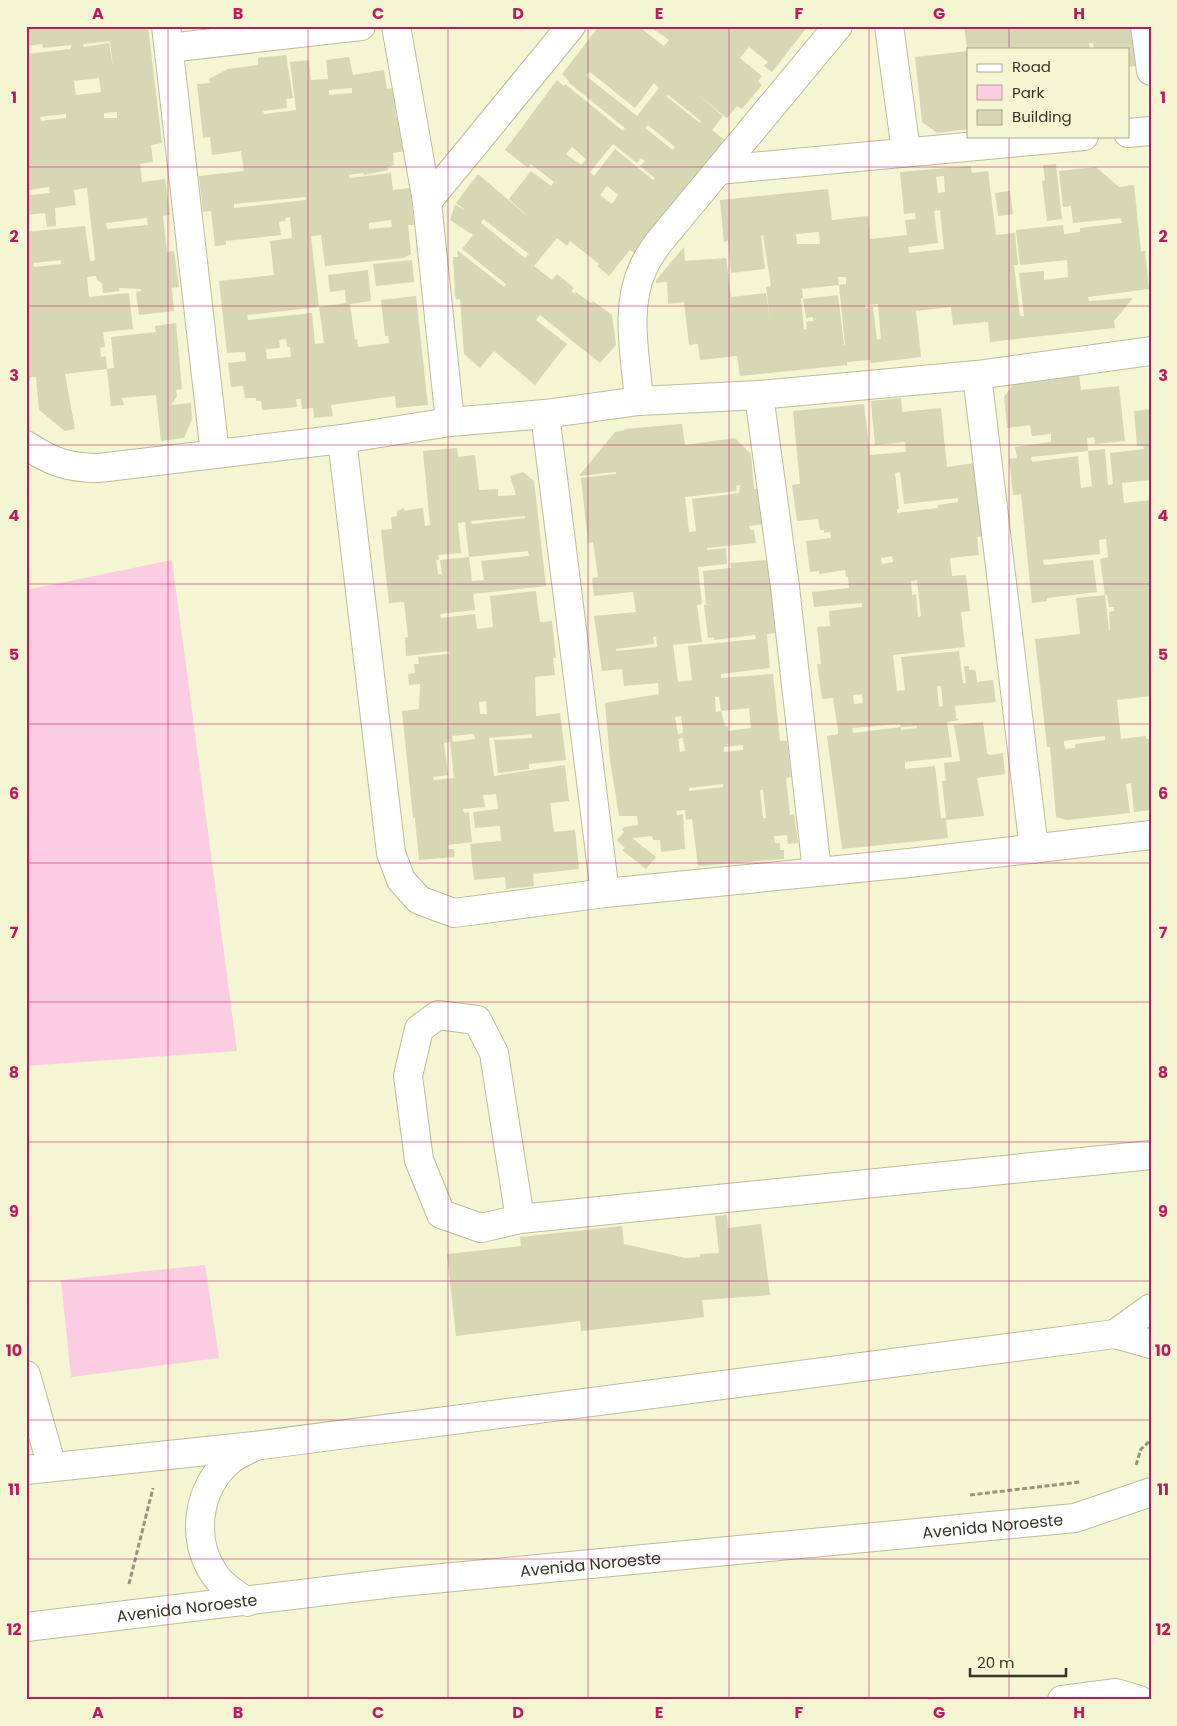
<svg xmlns="http://www.w3.org/2000/svg" width="1177" height="1726" viewBox="0 0 1177 1726" font-family="Poppins,sans-serif">
<rect width="100%" height="100%" fill="#f4f5d2"/>
<path fill="#fccce3" d="M172,560l65,491 -211,15v-476z
M205,1265l14,93 -148,19 -10,-97z"/>
<path fill="#d6d7b4" fill-rule="evenodd" d="M26,26h122l14,117 -11,2 2,17 -13,2 2,18 23,-3 5,36 -7,1 4,36 7,-1 5,36 -7,1 2,23 -35,4 -3,-23 5,-1v-2l-22,-1v3l-16,2 -1,-10 -5,-3 -1,-4 -9,1 2,20 40,-4 4,36 -30,3 2,15 -5,1 1,9 5,-1 1,13 -42,5 10,55 -10,2 -26,-21 -3,-33 -10,1v-146l59,-6 5,35h4l1,-2 -8,-71 -13,2 2,15 -21,3 1,18 -9,1 -2,-14 -19,2v-161l45,-5v-4l-28,3 -1,-4 -16,2zM110,41l3,26 -4,-24 -25,4 -1,-3zM99,78l2,14 -25,3 -2,-14zM117,112v6h-13v-5zM66,114v4l-25,3 -1,-4zM49,187l1,6 -21,2v-5zM147,218l1,7 -41,4 -1,-6zM61,260v4l-27,3 -1,-4z
M599,26h39l26,20 5,-6 -20,-14h159l-36,46 -8,-6 4,-4 -19,-15 -9,11 22,18 -4,5 4,4 -20,24 -5,-3 -10,12 -31,-25 27,23 -11,14 14,11 -90,113 -6,-4 -21,26 -12,-10 2,-2 -29,-23 -3,5 -10,-8 -23,28 18,14 5,-6 17,14 -3,3 4,3 1,-2 15,11 2,-2 19,14 4,30 -16,18 -60,-48 -4,5 31,24 -32,41 -41,-34 -14,17 -16,-14 -4,-55h-4l-1,-5 -2,-37h5l-1,-7 47,37 2,-3 -44,-35 11,-14 -23,-15 5,-15 10,5 -9,-7 22,-29 54,46 -23,-21 22,-28 20,15 3,-4 -23,-18 -3,4 -23,-18 52,-70 7,6 1,-2 58,47 2,-3 -57,-46 1,-1 -7,-7zM590,72l45,36 19,-25 5,5 -22,28 -51,-40zM668,95l33,26 -1,2 -34,-27zM648,125l27,22 -2,3 -28,-22zM613,144l24,19 4,-5 4,3 -5,5 15,12 -2,2 -38,-31 -21,27 -4,-4zM572,147l14,12 -5,6 -15,-11zM607,186l11,9 -6,9 -12,-9zM483,219l46,35 -4,4 -44,-35z
M964,26h167l5,40 -8,1v-18h-34l-1,-6h-4l1,6h-123z
M968,51v78l-31,4 -15,-11 -7,-65z
M286,55l7,43 -7,1 1,9 -24,3 1,3 32,-4 -6,-48 19,-2 2,20 17,-1 -2,-19 23,-3 4,18 31,-5 3,19 6,-1 3,29 5,-1 5,35 -13,2 1,12 -7,2 1,3 -24,5 -1,-2 -15,2 2,3 41,-5 2,17 17,-2 4,37h-6l3,29 -8,4 -78,8 -4,-31 -10,1 8,71 27,-4 -1,-13 -15,2 -2,-17 40,-5 3,31 -21,3 5,36 2,-1 1,8 31,-4 -1,-7h-3l-4,-36 35,-4 12,109 -32,3 -1,-12 -64,9 2,11 -19,2 -1,-10 -11,1 -1,-10h-5l1,8 -35,3 -1,-9h-5v-3h-11l-2,-12 -12,1 -3,-24 18,-2 -1,-9 -18,1 -8,-72 55,-6 -4,-34 22,-3 -2,-21 -5,1 1,3 -7,1 2,13 -55,6v4l-11,1 -4,-35 -8,1 -4,-36 45,-5 -3,-20 -29,4 -2,-18 -7,1 -6,-54 13,-1 -1,-4 19,-10 30,-4v-7zM352,88v5l-23,2v-5zM306,197v3l-72,8v-4zM391,220l1,7 -23,2v-6zM319,307l5,36 -9,1 -3,-31 -64,7 -1,-5zM286,339l1,8h3l1,10 -24,2 -1,-10 14,-1 -1,-8z
M1056,164l6,55 -15,2 -5,-40 3,-1 -2,-15z
M971,166l1,7 16,-2 8,64 19,-2 3,32h-4l6,51h4l-5,-43 25,-2v9l24,-3 -1,-17 -47,5 -4,-35 47,-5 1,9 16,-2v-4l42,-5 -1,-5 -48,5 -2,-17 -8,1 -4,-36 37,-4 23,20 15,-2 7,66h4l4,38 -61,8 1,4 44,-3 -19,23 1,7 -125,14 -2,-20 -35,3 -2,-18 -35,4 5,46 -50,6 -1,-3 -23,2v3l-107,11 -3,-20 -37,4 -2,-16 -9,1 -5,-43 -16,2 -1,-22 -11,1v-3l28,-33 1,14 41,-3 5,39 35,-4 4,26 -4,-32 5,-1 -8,-51 -2,1 4,33 -34,4 -3,-32 -4,1 -4,-42 108,-11 4,31 36,-4 2,23 37,-4 -2,-15 11,-1 -1,-6 -11,1 -4,-42zM944,176l1,16 -7,1 -2,-16zM940,210l4,39 -35,4 -1,-6 30,-4 -4,-32zM819,232l1,12h-23l-1,-10zM838,277h8v7l-7,1 6,60h-1l-6,-50 -35,4 3,19 7,-1v4l-7,1 1,7 -3,1 -3,-32h2l-1,-9 37,-4zM878,304l3,35 -4,1 -4,-33 -8,1v-3z
M1010,191l3,23 -15,2 -3,-23z
M412,260l2,22 -38,4 -3,-22z
M176,323l6,66 -6,1 1,6 -6,9 20,-2 1,16 -8,19 -23,3 -5,-46 -34,3 2,7 -13,1 -4,-37 7,-1 -3,-31 45,-5 -1,-6z
M1079,374l2,16 38,-4 6,55 -30,3 -1,-7 -7,1 1,13 -57,6 1,5 46,-6 3,32 11,-2 -4,-35 17,-2 3,36 5,-1 -3,-31 34,-4 -1,-3h-6l-3,-35 17,-2v71l-29,3 2,20 27,-3v196l-34,4 4,39 25,-3v3l5,-1v72l-17,2 -3,-29 -5,1 4,29 -63,7 -11,-3 -6,-70h-3l-12,-108 45,-5 -4,-36 29,-3 4,36 1,-1 -1,-18 5,-1v-4h-5l-2,-12h-2l-5,-36 8,-2 -2,-18 -7,1 1,14 -57,6 1,5 49,-5 4,32 -50,6v3l-15,2 -11,-109 -8,1 -4,-36 8,-1 -2,-11 36,-5v-8l-19,2 -2,-11 -23,3 -3,-31 10,-14zM1105,736v4l-30,4v4l-9,1 -2,-4v-4z
M901,398l1,14 39,-4 6,59 28,-4 8,73 -6,1 2,18 -29,3 2,18 14,-1 4,36 -9,1 4,35 -72,8 4,36 8,-1 -4,-33 58,-6 4,32h3l-2,-17h5v4h5l2,2 1,10 16,-2 3,22 -41,4 1,12 3,2 -12,2 5,35 -47,5v7l30,-3 6,52h5l-4,-37h4l-2,-18 16,-2 -6,-36 29,-3 4,31 3,2 13,-2 2,21 -28,4 7,38 -38,4 2,18 -106,11 -15,-113 11,-2v-4l-5,-32 -11,1 -5,-35h4l-4,-37 13,-1 -1,-15 33,-4v-4l-48,4 -2,-15 37,-4 -1,-11h-2l-1,-7 -26,4v-3l-9,1 -4,-31 25,-3 -1,-6 -6,1v-3h-4l-2,-11 -21,2 -5,-36 8,-1 -7,-73 71,-7 6,51 36,-3 -1,-10 -30,3 -4,-42v-2zM900,472l4,32 54,-6v4l-20,3v3l-41,5v-4h2l-4,-36zM892,556l1,6 -11,2 -1,-6zM917,580l4,36 -3,1 -2,-23 -4,1 -1,-14zM937,686h4l2,20 -4,1zM862,694l1,9 -9,1 -1,-9zM900,724l1,3 16,-1v2l-16,2v-3l-48,6 -1,-5z
M682,424l3,21 50,-7 16,16 3,35 7,-1 3,36 -15,2 1,4h4l2,13 -49,5v2l19,-2 1,16 -29,3 4,37 -5,1 5,37 -29,3 5,37 14,-2 -4,-34 68,-7 -1,-4 -41,5v-3l-6,1 -4,-33 8,-1h-6l-3,-33 28,-3 -1,-5 38,-3 7,73 -8,1 3,34 -49,6v4l52,-4 7,67h7l4,36 -5,1 4,37 4,-1 4,29 -10,1 -1,-9 -13,1 1,7h5v7h4v9l-86,7 -6,-47 -6,1 -1,-10 -9,1 1,4 6,-1 2,35 -24,3 -1,-12h-7l-1,-4 -20,2 24,19 -10,12 -24,-19 3,-2 -8,-8 7,-8 -2,-2 2,-3 14,-2 -1,-9h-18l-9,-56 -5,-57 54,-9 -1,-11 -34,3 -2,-17 -20,2 -8,-55 42,-4 -3,-20 -39,4 -2,-18 6,-1 -5,-35 -5,1 -7,-65 35,-4v-2l-37,4 36,-44 10,-2 -1,-1zM740,485l-1,8 -47,6 4,32 -7,1 -4,-35 52,-6 -1,-5zM656,636l1,11 -41,4v-2l38,-5 -1,-7zM715,697h4l2,14 -5,1zM749,708l2,20 -23,3v-5h-3l-4,-15zM681,716l2,17 -5,1 -3,-17zM683,738l2,13 -5,1 -2,-13zM743,745v5l-19,2v-5zM723,784v3l-34,4v-3zM760,790h3l3,28h-3z
M457,448l1,9 17,-2 4,35 19,-1v7l18,-1 -6,-19 13,-4 11,9 12,105 -73,8 2,16 -35,4 1,4 34,-4 2,15 16,-2 -3,-31 46,-5 4,31 12,-1 4,37h-3l2,17 -20,2 1,39 24,-3 6,47 -37,4v5l-31,4 -4,-33 38,-2v-4l-43,4 5,38 71,-11 4,36 -19,2 4,29 21,-2 4,39 -46,5 1,12 -28,3 -1,-12 -31,3 -4,-36 31,-3 -1,-15 -25,2 -2,-16 25,-3 -2,-15 -13,1 2,12 -22,2 1,4 5,-1 3,30 -24,3v4h6l1,8 -36,3 -4,-42h-2l-11,-107 17,-2 1,-25 -11,1 -1,-11 7,-1 -1,-9h5l-1,-7 31,-3v-3l-43,5 -1,-18 3,-1 -4,-35 -15,1 -8,-73 11,-1 -1,-12 6,-1v-5l7,-3v3l19,-3 2,18 5,-1 -7,-74zM525,516v2l-53,6 -1,-3zM465,522l4,35 59,-6 1,5 -48,5 3,19 -12,1 -3,-24 -29,3 2,14h-4l-2,-14h3l-1,-5 23,-2 -3,-30zM486,701l1,13h-7l-1,-12zM474,734l1,5 -22,3 -1,-6zM450,742l4,36 -20,2 -1,-3 15,-2 -4,-32z
M727,1215l1,13 33,-4 9,71 -68,5 2,17 -22,3 -101,11 -1,-10 -124,15 -9,-82 74,-8 -1,-9 102,-11 2,18 62,14 14,-1v-3l19,-1 -4,-37z"/>
<g fill="none" stroke-linecap="round" stroke-linejoin="round">
<defs>
<g id="minor">
<path d="M166,26l49,428"/>
<path d="M396,26l31,176 23,220"/>
<path d="M889,26l17,125"/>
<path d="M1145,26l6,45"/>
<path d="M169,48l192,-22"/>
<path d="M1128,133l23,-2"/>
<path d="M719,170l365,-34"/>
<path d="M427,202l144,-176"/>
<path d="M977,375l57,474"/>
<path d="M759,395l26,192 32,284"/>
<path d="M639,401c-3,-42 -15,-93 4,-133 4,-9 10,-18 16,-26l179,-216"/>
<path d="M545,414l60,479"/>
<path d="M342,439l49,414 10,27 18,20 35,13 151,-20 304,-30 242,-28"/>
<path d="M26,445c25,17 43,23 73,23l243,-29 108,-17 95,-8 94,-13 120,-6 218,-20 174,-24"/>
<path d="M520,1219l-26,-166 -17,-33 -39,-5 -19,14 -11,47 11,84 22,54 40,14 39,-9 631,-64"/>
<path d="M1115,1334l36,-26"/>
<path d="M26,1375l26,92"/>
<path d="M26,1470l228,-24 861,-112 36,10"/>
<path d="M247,1602c-11,-8 -24,-15 -32,-27 -25,-35 -18,-87 15,-115 6,-5 16,-9 23,-13"/>
<path id="s1" d="M26,1627l375,-45 674,-64 76,-26"/>
<path d="M1062,1700l54,-7 23,7"/>
</g>
</defs>
<use href="#minor" stroke="#bcbd9b" stroke-width="30"/>
<path stroke="#95957d" stroke-width="3" stroke-dasharray="5 2.5" stroke-linecap="butt" d="M1136,1465l5,-16 10,-9
M970,1495l110,-13
M129,1584l24,-96"/>
<use href="#minor" stroke="#fff" stroke-width="28"/>
</g>
<path fill="none" stroke="#c2185b" stroke-width="1" stroke-opacity="0.55" d="M168,26v1674M308,26v1674M448,26v1674M588,26v1674M729,26v1674M869,26v1674M1009,26v23M1009,136v1564M26,167h1125M26,306h1125M26,445h1125M26,584h1125M26,724h1125M26,863h1125M26,1002h1125M26,1142h1125M26,1281h1125M26,1420h1125M26,1559h1125"/>
<g text-anchor="middle" stroke-width="4" stroke-linejoin="round" paint-order="stroke">
<g font-size="16" fill="#353528" stroke="#f4f5d2">
<text dy="6" stroke="none"><textPath href="#s1" startOffset="972">Avenida Noroeste</textPath></text>
<text dy="6" stroke="none"><textPath href="#s1" startOffset="568">Avenida Noroeste</textPath></text>
<text dy="6" stroke="none"><textPath href="#s1" startOffset="162">Avenida Noroeste</textPath></text>
</g>
</g>
<rect width="1177" height="1726" fill="none" stroke="#f4f5d2" stroke-width="55"/>
<rect x="967" y="48" width="162" height="90" fill="#f4f5d2" stroke="#a8a88e"/>
<rect x="977" y="64" width="25" height="8" fill="#ffffff" stroke="#a8a88e"/>
<text x="1012" y="72" font-size="15" fill="#353528">Road</text>
<rect x="977" y="85" width="25" height="15" fill="#fccce3" stroke="#a8a88e"/>
<text x="1012" y="98" font-size="15" fill="#353528">Park</text>
<rect x="977" y="110" width="25" height="15" fill="#d6d7b4" stroke="#a8a88e"/>
<text x="1012" y="122" font-size="15" fill="#353528">Building</text>
<path d="M970 1668v8h96v-8" fill="none" stroke="#353528" stroke-width="2.5"/>
<text x="977" y="1668" font-size="15" fill="#353528" stroke="#f4f5d2" stroke-width="4" paint-order="stroke">20 m</text>
<rect x="28" y="28" width="1122" height="1670" fill="none" stroke="#c2185b" stroke-width="2"/>
<g font-size="16" text-anchor="middle" font-weight="bold" fill="#c2185b">
<text x="98" y="19">A</text>
<text x="238" y="19">B</text>
<text x="378" y="19">C</text>
<text x="518" y="19">D</text>
<text x="659" y="19">E</text>
<text x="799" y="19">F</text>
<text x="939" y="19">G</text>
<text x="1079" y="19">H</text>
<text x="14" y="103">1</text>
<text x="1163" y="103">1</text>
<text x="14" y="242">2</text>
<text x="1163" y="242">2</text>
<text x="14" y="381">3</text>
<text x="1163" y="381">3</text>
<text x="14" y="521">4</text>
<text x="1163" y="521">4</text>
<text x="14" y="660">5</text>
<text x="1163" y="660">5</text>
<text x="14" y="799">6</text>
<text x="1163" y="799">6</text>
<text x="14" y="938">7</text>
<text x="1163" y="938">7</text>
<text x="14" y="1078">8</text>
<text x="1163" y="1078">8</text>
<text x="14" y="1217">9</text>
<text x="1163" y="1217">9</text>
<text x="14" y="1356">10</text>
<text x="1163" y="1356">10</text>
<text x="14" y="1495">11</text>
<text x="1163" y="1495">11</text>
<text x="14" y="1635">12</text>
<text x="1163" y="1635">12</text>
<text x="98" y="1718">A</text>
<text x="238" y="1718">B</text>
<text x="378" y="1718">C</text>
<text x="518" y="1718">D</text>
<text x="659" y="1718">E</text>
<text x="799" y="1718">F</text>
<text x="939" y="1718">G</text>
<text x="1079" y="1718">H</text>
</g>
</svg>
